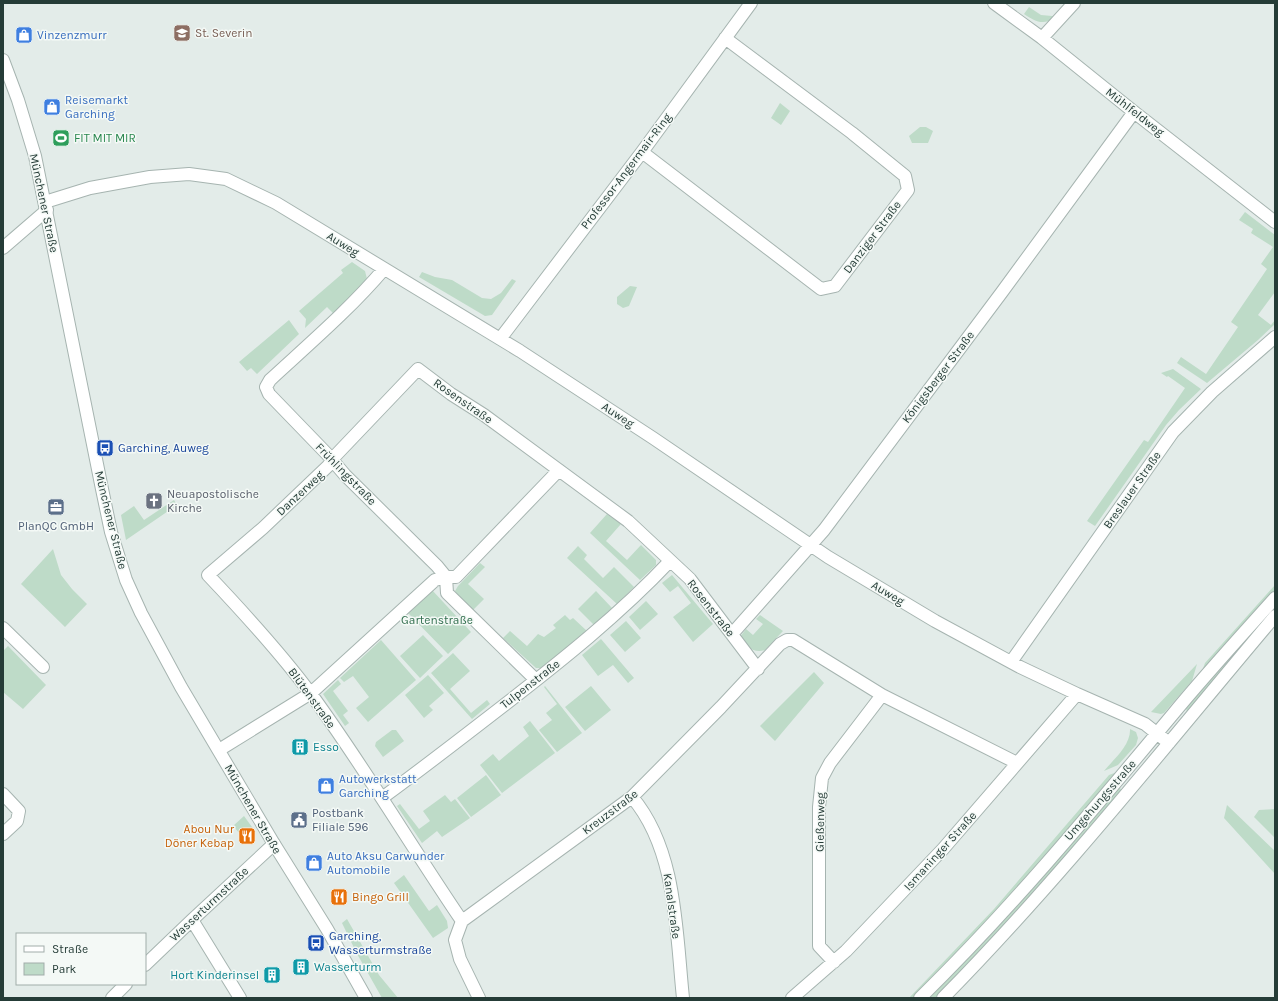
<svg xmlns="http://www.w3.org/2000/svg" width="1278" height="1001" viewBox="0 0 1278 1001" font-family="Karla,sans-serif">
<rect width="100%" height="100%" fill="#e3ece9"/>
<path fill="#bedbc8" d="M1029,7l12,8 11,1 3,2c-13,8 -20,3 -31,-4z
M780,103l10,8 -9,14 -10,-7z
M920,127h6l7,4 -5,12h-16l-3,-7z
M1245,212l30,23v57l-17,23 13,10 4,-5v4l-17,16 -51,43 -30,-20 4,-6 25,17 32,-47 -7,-5 36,-53 -6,-5 12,-17 -22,-14 2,-4 -14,-9z
M352,262l13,9 2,8 -3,5 -30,30 -7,-7 -22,21 1,-9 -7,-8 44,-38 -2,-3z
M422,272l13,5 17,3 30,18 9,1 10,-6 11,-14 4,2 -24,34 -7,1 -66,-39z
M630,286l7,1 -8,19 -6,2 -6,-4v-7z
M289,320l10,14 -42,40 -6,-6 -4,3 -8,-9z
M1173,369l28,20 -22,21 -13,15 -71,101 -8,-5 57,-81 4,2 37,-54 -17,-12 -1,1 -6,-4z
M174,500l3,5 -51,35 -5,-25 13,-9 10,14z
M607,514l14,10 -15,17 21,19 14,-15 15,15v5l-16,15 -50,-47z
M578,546l9,9 -3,4 19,19 11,-11 20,20 -17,17 -50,-46z
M53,549l8,26 11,14 15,15 -22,23 -44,-43z
M480,563l5,4 -17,17 16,15 -11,11 -17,-17 -1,-2 3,-5z
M672,575l41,49 -20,18 -20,-25 18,-14 -13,-17 -8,6 -8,-9z
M1275,585v11l-77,86 7,-19z
M432,590l39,42 -23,22 -40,-41z
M596,591l16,17 -18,17 -16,-16z
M646,601l12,13 -18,16 -11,-13z
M1275,605v4l-86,103h-2l-1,-4z
M565,615l5,5 3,-2 14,13 -45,37h-6l-33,-30 7,-7 17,15 11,-12 6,3 12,-9 -3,-3z
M760,615l23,16 -18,19c-11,4 -20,-4 -25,-13l6,-8 7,6 10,-11 -7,-5z
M626,621l15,17 -16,14 -15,-17z
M423,635l20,21 -23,22 -20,-22z
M601,639l33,39 -6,5 -15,-18 -15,11 -16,-21z
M381,640l35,40 -48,42 -12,-14 13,-11 -16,-21 -9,6 -4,-4z
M8,646l38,39 -23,24 -20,-17v-41z
M453,653l17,18 -20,18 21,24 16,-13 3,4 -18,15 -41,-46z
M1197,664l-5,17 -28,32 -3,1 -10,-2z
M814,672l10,11 -49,58 -15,-15z
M428,675l16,18 -15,13 4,4 -9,8 -19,-23z
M338,680l3,4 -8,7 15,20 -5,4 6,8 -4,3 -22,-32z
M545,686l37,47 -25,19 -18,-22 13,-10 -6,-7 11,-9 -13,-17z
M591,686l20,24 -26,21 -20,-24z
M530,721l25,32 -53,40 -22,-28 13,-11 6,7 30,-25 -6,-9z
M1130,729l6,3 2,6 -2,7 -18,20 -14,6c10,-12 27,-26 26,-42z
M392,730h4l8,11 -21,16 -8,-11 1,-4z
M1120,771l-122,141 -82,86h-7l85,-89 115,-134z
M486,775l15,20 -30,22 -14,-19z
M1117,788h3l2,3c-60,71 -121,141 -187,207h-8z
M445,795l6,7 4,-3 15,19 -28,19 -5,-6 -15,12 -25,-37 3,-2 19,25 11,-8 -7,-10z
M1227,805l48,46v23l-51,-56z
M1275,809v29l-21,-21 5,-7z
M244,816l8,11 -11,8 -8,-9z
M404,875l25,36 8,-6 10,16 1,7 -15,10 -39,-55z
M347,919l32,56 19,23h-16l-26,-46 -14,-29z"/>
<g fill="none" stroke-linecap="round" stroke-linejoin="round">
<defs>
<path id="minor" d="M994,3l48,35 92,74 141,110
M1042,38l32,-35
M642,152l179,137 14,-3 73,-96 -3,-14 -53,-43 -127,-95
M45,202l45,-14 60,-11 39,-3 37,5 50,24 244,148 133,87 175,119 107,64 85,46 57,27 68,30 24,19
M3,248l44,-38
M384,269c-34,40 -75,75 -114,111l-4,7 3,7 58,60 18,21 92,91 9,11 1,16 89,87
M500,339l142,-187 109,-149
M3,628l40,39
M732,634l92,-104 178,-238 132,-180
M1011,662l162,-230 39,-40 63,-55
M219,750l92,-57 124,-113 11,-3h10l103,-107
M3,794l16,17 -2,10 -14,13
M632,797c45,53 44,135 51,201
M382,798c41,-30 81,-61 121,-92 58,-45 116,-91 167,-145
M192,920l48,78
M462,921l170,-124 89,-90 59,-63 7,-4h6l89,55 135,68
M834,962l-15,-16v-139l3,-29 8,-15 52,-68
M145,965l47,-45 82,-76
M112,998l14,-14
M479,998l-19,-39 -5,-19 7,-19c-51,-75 -97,-153 -151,-227 -31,-42 -67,-81 -103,-119l55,-47 65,-62 8,-11 82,-86 33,25 33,21 144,106 62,58 68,90
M792,998l54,-47 97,-102 134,-155
M920,998c91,-89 172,-187 253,-284 33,-40 68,-78 102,-116
M943,998c118,-120 223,-253 332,-382"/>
<path id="tertiary" d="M3,60l15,40 17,56 67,333 9,43 15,48 15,33 40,74 93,157 53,85 39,69"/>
</defs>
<use href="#minor" stroke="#a6b4b0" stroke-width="14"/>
<use href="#tertiary" stroke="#a6b4b0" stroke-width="14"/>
<use href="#minor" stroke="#fff" stroke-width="12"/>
<use href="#tertiary" stroke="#fff" stroke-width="12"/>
</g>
<defs>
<symbol id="school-square" viewBox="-11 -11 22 22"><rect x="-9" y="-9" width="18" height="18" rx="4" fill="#8d6e63" stroke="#f4f9f6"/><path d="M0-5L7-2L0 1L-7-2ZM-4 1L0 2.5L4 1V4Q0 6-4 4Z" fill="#fff"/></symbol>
<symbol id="shop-square" viewBox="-11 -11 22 22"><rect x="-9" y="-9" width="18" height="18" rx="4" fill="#3f7fe0" stroke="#f4f9f6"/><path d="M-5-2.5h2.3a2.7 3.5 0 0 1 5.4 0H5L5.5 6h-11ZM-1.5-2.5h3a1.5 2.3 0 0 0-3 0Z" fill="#fff"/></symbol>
<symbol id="stadium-square" viewBox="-11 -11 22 22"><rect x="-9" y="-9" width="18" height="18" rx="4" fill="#2e9e5b" stroke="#f4f9f6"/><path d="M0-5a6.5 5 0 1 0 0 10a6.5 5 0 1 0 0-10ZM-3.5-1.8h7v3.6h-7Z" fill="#fff"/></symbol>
<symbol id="bus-square" viewBox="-11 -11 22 22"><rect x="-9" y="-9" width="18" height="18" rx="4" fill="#1a4fb4" stroke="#f4f9f6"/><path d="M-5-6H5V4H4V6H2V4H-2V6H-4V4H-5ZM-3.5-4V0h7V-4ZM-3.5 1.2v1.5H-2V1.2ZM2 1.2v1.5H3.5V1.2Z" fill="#fff"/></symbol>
<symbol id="church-square" viewBox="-11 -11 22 22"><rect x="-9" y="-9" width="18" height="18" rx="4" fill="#6b7280" stroke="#f4f9f6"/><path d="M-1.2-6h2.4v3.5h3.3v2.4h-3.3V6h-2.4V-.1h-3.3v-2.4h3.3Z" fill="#fff"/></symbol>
<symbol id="office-square" viewBox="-11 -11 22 22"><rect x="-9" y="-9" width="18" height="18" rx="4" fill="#5c6f8a" stroke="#f4f9f6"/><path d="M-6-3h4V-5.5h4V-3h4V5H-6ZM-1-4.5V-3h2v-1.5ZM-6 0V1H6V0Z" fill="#fff"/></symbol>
<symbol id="building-square" viewBox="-11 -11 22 22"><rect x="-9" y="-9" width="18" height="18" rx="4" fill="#0f9aa8" stroke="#f4f9f6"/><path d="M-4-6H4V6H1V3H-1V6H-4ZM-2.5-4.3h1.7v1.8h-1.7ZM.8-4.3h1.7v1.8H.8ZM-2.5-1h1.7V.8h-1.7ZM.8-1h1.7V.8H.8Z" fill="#fff"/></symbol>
<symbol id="civic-square" viewBox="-11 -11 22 22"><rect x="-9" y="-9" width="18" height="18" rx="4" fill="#5c6f8a" stroke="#f4f9f6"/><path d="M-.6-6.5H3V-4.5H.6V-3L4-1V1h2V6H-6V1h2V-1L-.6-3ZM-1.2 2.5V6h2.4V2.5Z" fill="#fff"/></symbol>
<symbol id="restaurant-square" viewBox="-11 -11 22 22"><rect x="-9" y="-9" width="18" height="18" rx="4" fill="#e8710a" stroke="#f4f9f6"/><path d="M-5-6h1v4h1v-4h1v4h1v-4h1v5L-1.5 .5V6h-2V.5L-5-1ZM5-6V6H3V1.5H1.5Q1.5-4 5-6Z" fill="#fff"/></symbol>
</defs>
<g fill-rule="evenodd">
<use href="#school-square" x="172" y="23" width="20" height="20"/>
<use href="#shop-square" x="14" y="25" width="20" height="20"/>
<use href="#shop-square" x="42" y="97" width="20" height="20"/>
<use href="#stadium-square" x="51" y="128" width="20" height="20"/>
<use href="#bus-square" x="95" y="438" width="20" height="20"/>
<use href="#church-square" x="144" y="491" width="20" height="20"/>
<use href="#office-square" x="46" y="497" width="20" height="20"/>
<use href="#building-square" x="290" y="737" width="20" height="20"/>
<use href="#shop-square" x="316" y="776" width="20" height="20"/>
<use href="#civic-square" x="289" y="810" width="20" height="20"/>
<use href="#restaurant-square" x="237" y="826" width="20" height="20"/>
<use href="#shop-square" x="304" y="853" width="20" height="20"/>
<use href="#restaurant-square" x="329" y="887" width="20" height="20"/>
<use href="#bus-square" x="306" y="933" width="20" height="20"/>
<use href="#building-square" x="291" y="957" width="20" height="20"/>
<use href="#building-square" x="262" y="965" width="20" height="20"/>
</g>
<g text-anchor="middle" stroke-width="3" stroke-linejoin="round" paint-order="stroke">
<g font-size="12" fill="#785e54" stroke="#f4f9f6" text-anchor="start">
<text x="195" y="37">St. Severin</text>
</g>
<g font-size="12" fill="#366cbe" stroke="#f4f9f6" text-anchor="start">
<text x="37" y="39">Vinzenzmurr</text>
<text x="65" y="104">Reisemarkt<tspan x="65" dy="14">Garching</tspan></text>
<text x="339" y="783">Autowerkstatt<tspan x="339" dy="14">Garching</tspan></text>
<text x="327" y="860">Auto Aksu Carwunder<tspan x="327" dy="14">Automobile</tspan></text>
</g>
<g font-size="12" fill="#253c37" stroke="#f4f9f6">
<text transform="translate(1135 112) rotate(38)" y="4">Mühlfeldweg</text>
<text transform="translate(626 171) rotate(-53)" y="4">Professor-Angermair-Ring</text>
<text transform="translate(44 203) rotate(78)" y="4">Münchener Straße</text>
<text transform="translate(872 237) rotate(-53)" y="4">Danziger Straße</text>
<text transform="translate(343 244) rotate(32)" y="4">Auweg</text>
<text transform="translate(938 377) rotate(-53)" y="4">Königsberger Straße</text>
<text transform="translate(463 401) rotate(35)" y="4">Rosenstraße</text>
<text transform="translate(618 415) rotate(33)" y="4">Auweg</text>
<text transform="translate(346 474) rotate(46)" y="4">Frühlingstraße</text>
<text transform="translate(1132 490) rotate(-55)" y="4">Breslauer Straße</text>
<text transform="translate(300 493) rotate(-43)" y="4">Danzerweg</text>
<text transform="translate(111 520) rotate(76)" y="4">Münchener Straße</text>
<text transform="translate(888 593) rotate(31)" y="4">Auweg</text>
<text transform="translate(711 608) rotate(52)" y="4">Rosenstraße</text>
<text transform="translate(530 684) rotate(-38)" y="4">Tulpenstraße</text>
<text transform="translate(312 698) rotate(54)" y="4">Blütenstraße</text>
<text transform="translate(1100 800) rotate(-49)" y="4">Umgehungsstraße</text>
<text transform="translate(253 809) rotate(60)" y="4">Münchener Straße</text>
<text transform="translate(610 812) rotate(-37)" y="4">Kreuzstraße</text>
<text transform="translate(820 822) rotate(-89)" y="4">Gießenweg</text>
<text transform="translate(940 851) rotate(-48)" y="4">Ismaninger Straße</text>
<text transform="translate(209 904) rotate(-43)" y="4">Wasserturmstraße</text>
<text transform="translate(672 906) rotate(82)" y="4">Kanalstraße</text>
</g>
<g font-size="12" fill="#27864d" stroke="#f4f9f6" text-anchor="start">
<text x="74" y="142">FIT MIT MIR</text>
</g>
<g font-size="12" fill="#164399" stroke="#f4f9f6" text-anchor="start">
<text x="118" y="452">Garching, Auweg</text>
<text x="329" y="940">Garching,<tspan x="329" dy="14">Wasserturmstraße</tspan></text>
</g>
<g font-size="12" fill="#5b616d" stroke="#f4f9f6" text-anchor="start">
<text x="167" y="498">Neuapostolische<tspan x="167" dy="14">Kirche</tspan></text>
</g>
<g font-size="12" fill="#4e5e75" stroke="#f4f9f6">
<text x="56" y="530">PlanQC GmbH</text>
<text x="312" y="817" text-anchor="start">Postbank<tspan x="312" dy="14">Filiale 596</tspan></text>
</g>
<g font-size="12" fill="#326f4f" stroke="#f4f9f6">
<text x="437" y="624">Gartenstraße</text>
</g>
<g font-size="12" fill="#0d838f" stroke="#f4f9f6" text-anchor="start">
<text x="313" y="751">Esso</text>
<text x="314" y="971">Wasserturm</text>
<text x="259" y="979" text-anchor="end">Hort Kinderinsel</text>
</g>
<g font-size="12" fill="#c56008" stroke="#f4f9f6" text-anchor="end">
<text x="234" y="833">Abou Nur<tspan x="234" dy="14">Döner Kebap</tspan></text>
<text x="352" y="901" text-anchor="start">Bingo Grill</text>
</g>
</g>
<rect width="1278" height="1001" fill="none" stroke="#253c37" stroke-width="8"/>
<rect x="16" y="933" width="130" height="52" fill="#f4f9f6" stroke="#a1adaa"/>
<rect x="24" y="946" width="20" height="6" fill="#ffffff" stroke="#a1adaa"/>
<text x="52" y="953" font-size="12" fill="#253c37">Straße</text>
<rect x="24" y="963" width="20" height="12" fill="#bedbc8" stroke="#a1adaa"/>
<text x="52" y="973" font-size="12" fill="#253c37">Park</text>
</svg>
